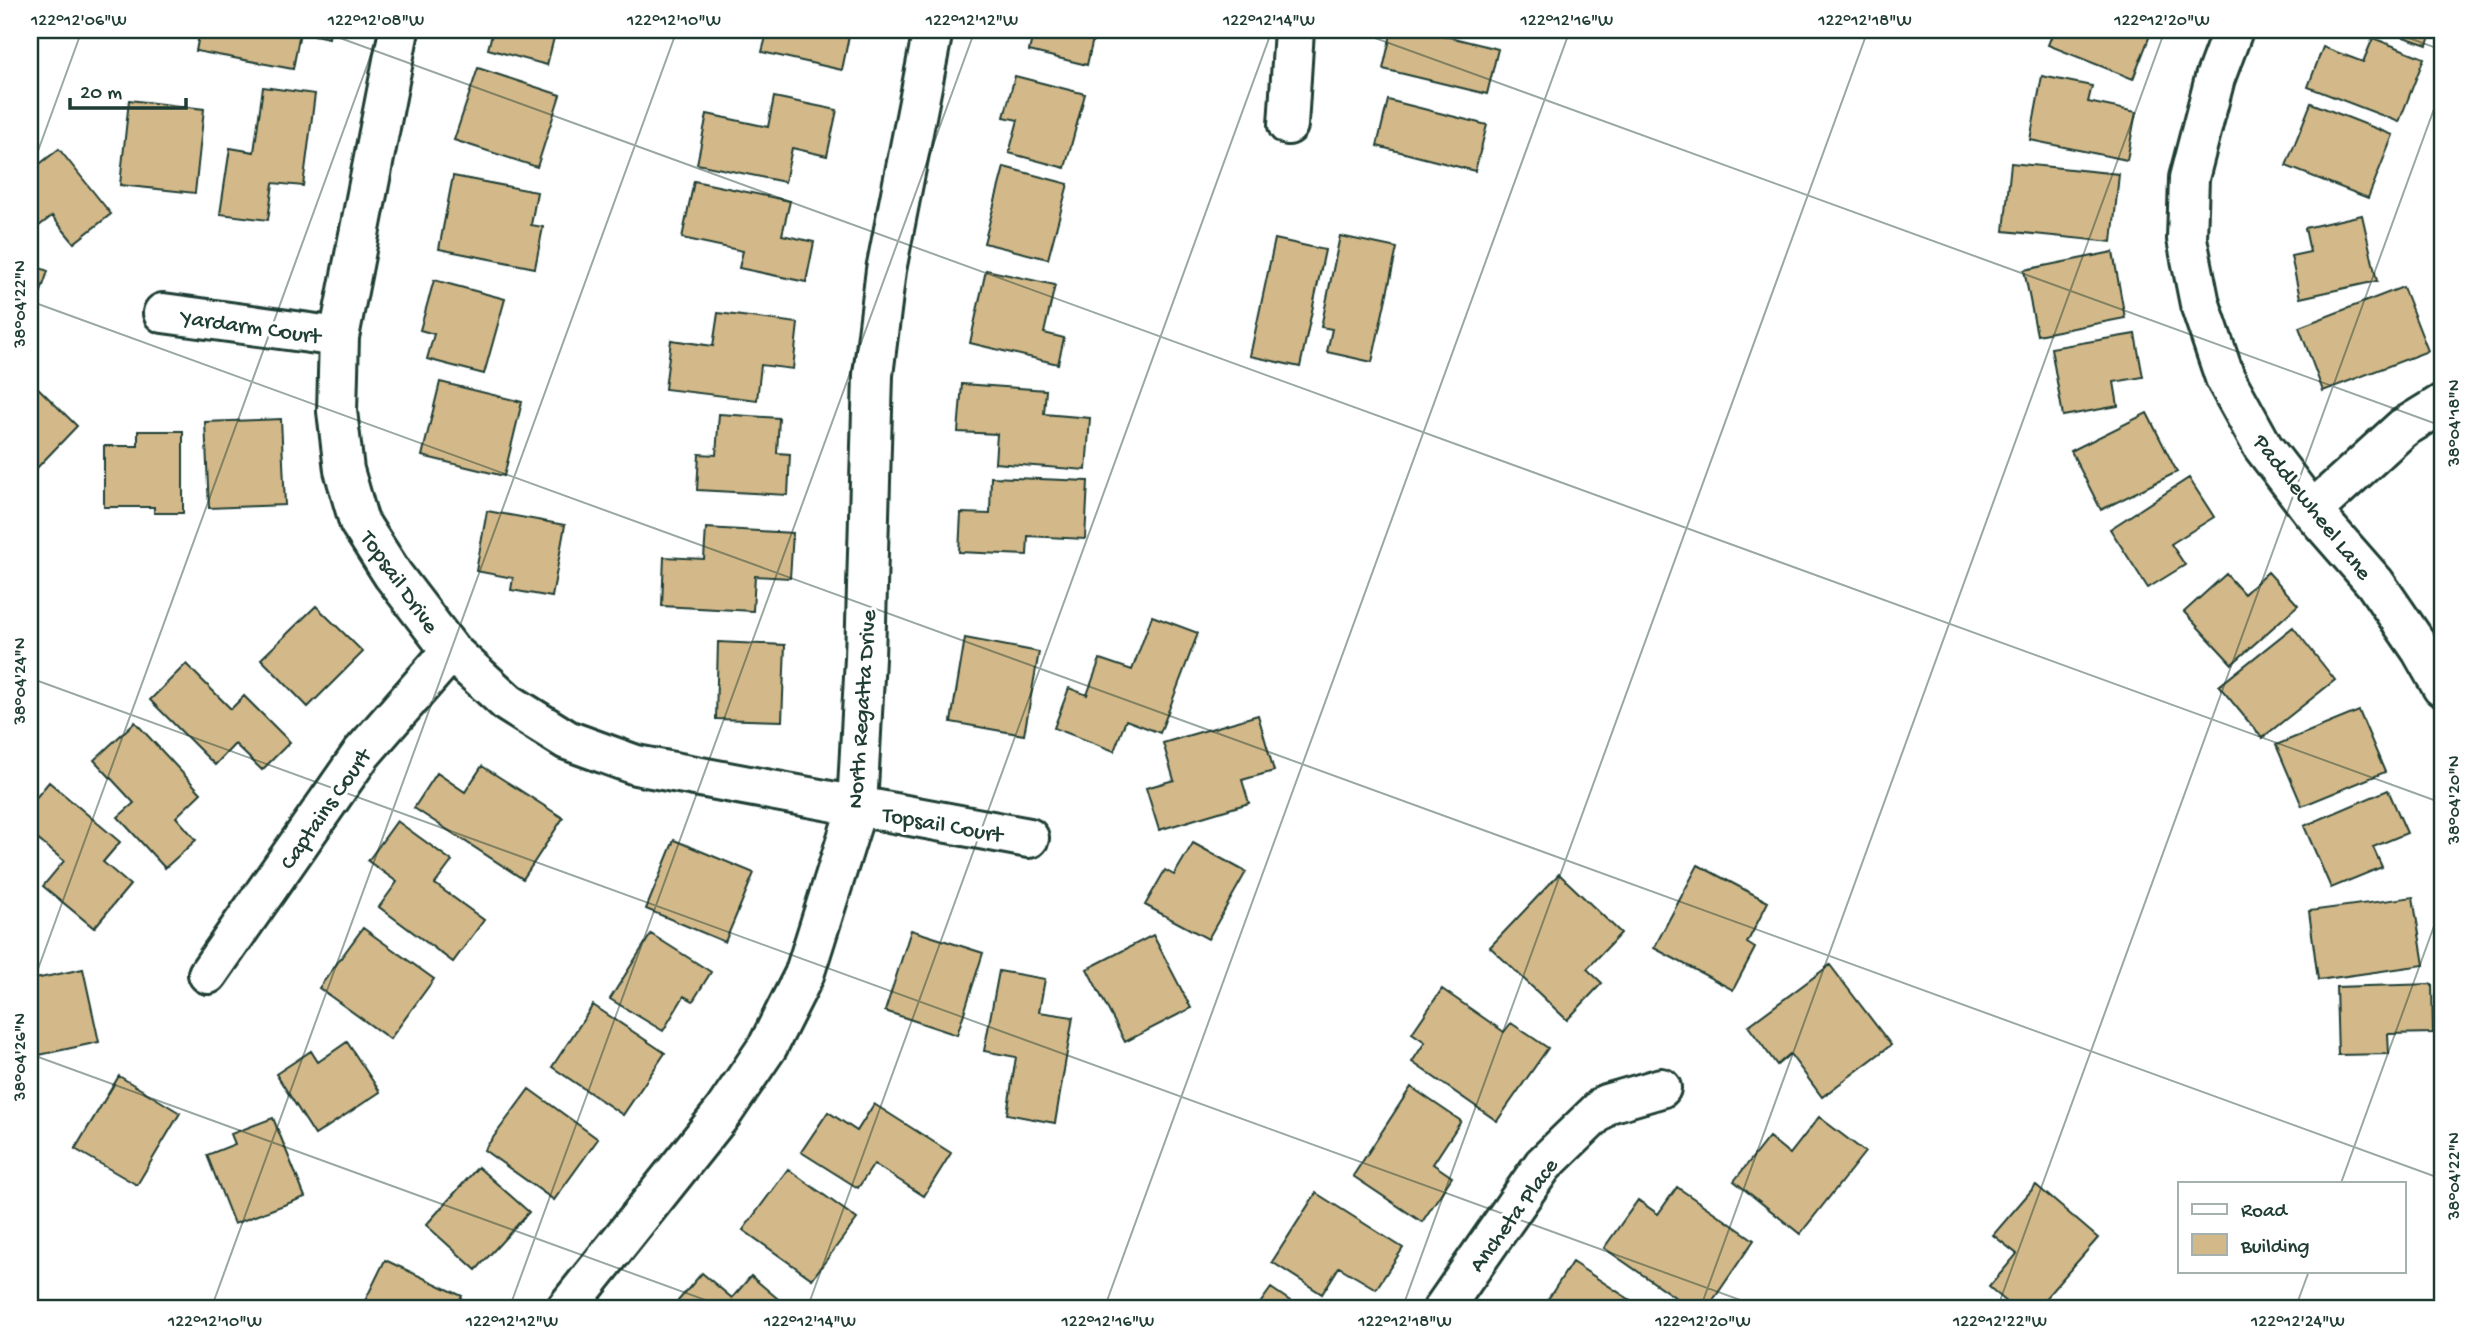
<svg xmlns="http://www.w3.org/2000/svg" width="2472" height="1339" viewBox="0 0 2472 1339" font-family="'Gochi Hand',sans-serif">
<rect width="100%" height="100%" fill="#fff"/>
<filter id="ink" filterUnits="userSpaceOnUse"><feTurbulence type="fractalNoise" baseFrequency=".0143" numOctaves="2"/><feDisplacementMap in="SourceGraphic" scale="14" xChannelSelector="R" yChannelSelector="G"/><feConvolveMatrix kernelMatrix="1 2 1 2 8 2 1 2 1" color-interpolation-filters="sRGB"/></filter>
<g filter="url(#ink)">
<path fill="#d3b989" stroke="#1f3d34" stroke-width="2" d="M200,30h130l-1,8 -29,-6 -7,37 -97,-18z
M493,30h63l-9,35 -59,-16z
M733,30h110l7,1 -8,39 -80,-18 4,-15z
M1034,30h61l-8,35 -58,-14z
M1392,30h29l77,19 -11,45 -104,-25z
M2054,30h98l-19,49 -85,-34z
M2383,30h49l-5,15z
M2373,38l51,20 -25,64 -91,-35 15,-40 40,15z
M478,68l82,27 -23,72 -83,-27z
M1015,76l70,18 -20,74 -56,-15 9,-33 -14,-3z
M2042,76l50,10 -4,16 48,10 -9,48 -97,-20z
M263,87l52,7 -12,92 -30,-3 -5,37 -48,-6 10,-66 24,4z
M774,97l63,13 -10,46 -35,-8 -7,34 -88,-18 10,-50 61,13z
M129,100l75,9 -9,84 -75,-8z
M1388,100l99,25 -12,46 -98,-25z
M2311,103l82,32 -25,63 -82,-32z
M59,149l52,65 -37,29 -22,-27 -22,17v-77l7,10z
M2011,163l108,11 -7,68 -108,-11z
M1004,167l64,17 -20,75 -64,-16z
M453,176l84,16 -6,33 12,2 -8,41 -96,-19z
M694,181l96,20 -8,34 32,7 -8,40 -67,-14 4,-17 -61,-13z
M2362,215l15,66 -77,17 -9,-42 19,-4 -5,-24z
M1340,236l57,12 -25,114 -45,-10 5,-23 -11,-2z
M1275,239l50,11 -25,117 -50,-11z
M2113,252l12,66 -88,17 -13,-65z
M30,264l18,7 -18,53z
M986,270l69,15 -11,48 20,5 -6,26 -88,-21z
M434,280l71,19 -21,75 -57,-15 7,-25 -14,-4z
M2403,287l25,64 -105,40 -24,-64z
M718,313l80,10 -5,46 -32,-4 -4,35 -92,-11 6,-49 42,6z
M2135,334l8,43 -29,5 4,24 -55,10 -12,-68z
M30,380l47,46 -43,45 -4,-4z
M440,382l82,20 -18,74 -82,-20z
M962,384l84,6 -2,24 46,4 -4,52 -91,-7 2,-29 -39,-2z
M2147,413l30,59 -76,38 -30,-59z
M719,414l60,4 -2,35 13,1 -2,41 -91,-5 2,-36 17,1z
M281,419l4,86 -76,3 -4,-86z
M138,431h45v82h-29v-6h-50v-61h34z
M991,477l97,4 -3,58 -57,-3 -1,19 -68,-3 2,-39 29,1z
M2189,478l25,39 -43,27 14,21 -37,23 -38,-59z
M487,511l78,14 -13,72 -41,-7 2,-12 -37,-7z
M706,528l87,5 -3,45 -35,-2 -2,35 -91,-5 2,-49 40,2z
M2268,572l30,33 -66,59 -48,-52 42,-38 18,20z
M316,606l47,46 -55,55 -47,-48z
M1152,616l46,17 -38,100 -34,-13 -12,31 -60,-23 15,-40 18,7 13,-36 32,11z
M2293,627l42,53 -73,58 -43,-52z
M965,638l74,14 -15,83 -73,-13z
M718,642l67,3 -3,76 -66,-2z
M186,664l45,45 13,-13 46,46 -28,28 -27,-26 -20,21 -65,-65z
M2359,711l26,61 -83,34 -26,-61z
M1258,715l16,56 -32,9 7,23 -90,27 -13,-42 28,-8 -11,-37z
M135,722l66,71 -25,24 20,23 -31,28 -47,-51 16,-14 -40,-43z
M482,766l81,52 -40,61 -109,-71 23,-35 28,19z
M49,782l71,60 -17,20 27,23 -36,43 -51,-42 21,-25 -34,-28v-28z
M2388,790l19,43 -34,14 9,20 -51,21 -27,-62z
M397,821l55,40 -17,23 49,36 -31,42 -74,-55 18,-25 -29,-21z
M674,840l80,33 -29,69 -79,-33z
M1193,843l53,29 -38,67 -63,-34 20,-35 9,5z
M1698,865l70,37 -21,41 8,5 -22,42 -79,-42z
M1559,874l62,59 -34,36 15,14 -35,37 -77,-73z
M2413,897l11,68 -106,15 -9,-69z
M363,928l71,51 -44,60 -71,-51z
M911,930l72,23 -26,82 -72,-24z
M651,934l60,38 -18,29 -9,-5 -21,35 -53,-32z
M1153,935l38,73 -66,34 -38,-73z
M1830,965l61,80 -69,52 -32,-43 -13,11 -29,-39z
M83,969l16,73 -69,15v-77z
M999,971l46,8 -6,33 34,5 -18,106 -48,-9 9,-57 -32,-6z
M2432,984l1,49 -45,1 1,20 -51,1 -2,-68z
M1442,989l62,43 7,-9 37,25 -51,73 -85,-59 13,-20 -13,-9z
M593,1005l72,48 -42,62 -71,-48z
M347,1042l33,50 -65,43 -39,-61 35,-23 7,11z
M119,1076l61,37 -43,72 -62,-36z
M1411,1087l50,34 -28,43 19,13 -30,45 -69,-46z
M529,1089l69,50 -44,61 -70,-50z
M874,1104l77,49 -27,43 -50,-32 -16,24 -57,-36 27,-40 29,19z
M1819,1117l46,35 -65,82 -66,-53 35,-44 21,17z
M273,1118l32,79 -71,27 -27,-69 28,-11 -4,-10z
M478,1167l51,45 -53,58 -50,-45z
M788,1169l69,50 -45,60 -69,-49z
M2036,1185l62,53 -62,71h-21l-26,-22 28,-33 -24,-19z
M1677,1187l77,53 -47,69h-15l-88,-61 34,-48 20,14z
M1316,1193l87,55 -27,41 -37,-22 -17,27 -50,-32z
M385,1260l77,36 -7,13h-94z
M1572,1262l69,45 -2,2h-92l-4,-2z
M702,1273l30,25 19,-22 39,33h-119z
M1271,1288l31,21h-46z"/>
<g fill="none" stroke-linecap="round" stroke-linejoin="round">
<defs>
<path id="minor" d="M399,30l-60,307 -2,74 7,59 15,52 34,53 58,76 57,52 59,37 69,25 393,73
M2233,30l-18,48 -26,100 -2,61 13,65 25,74 38,69 49,64 63,72 46,67 21,37
M1288,125l6,-95
M163,313l176,24
M2312,511l91,-83 39,-24
M208,974l154,-221 89,-102
M566,1309l158,-198 44,-65 36,-71 53,-168 8,-149 8,-283 13,-105 47,-240
M1443,1309l100,-144 63,-61 55,-16"/>
</defs>
<use href="#minor" stroke="#1f3d34" stroke-width="44"/>
<use href="#minor" stroke="#fff" stroke-width="38"/>
</g>
</g>
<path fill="none" stroke="#1f3d34" stroke-width="2" stroke-opacity="0.45" d="M318,30l2124,773M1353,30l1089,396M2387,30l55,20M30,173l52,-143M30,301l2412,878M30,678l1735,631M30,991l350,-961M30,1054l700,255M2341,1183l101,-279M211,1309l466,-1279M509,1309l466,-1279M807,1309l465,-1279M1104,1309l466,-1279M1402,1309l466,-1279M1700,1309l465,-1279M1997,1309l445,-1222M2295,1309l14,-38"/>
<g text-anchor="middle" stroke-width="6" stroke-linejoin="round" paint-order="stroke">
<g font-size="23" fill="#1f3d34" stroke="#fff">
<text transform="translate(251 325) rotate(8)" y="8">Yardarm Court</text>
<text transform="translate(2314 506) rotate(52)" y="8">Paddlewheel Lane</text>
<text transform="translate(401 581) rotate(55)" y="8">Topsail Drive</text>
<text transform="translate(860 709) rotate(-86)" y="8">North Regatta Drive</text>
<text transform="translate(324 808) rotate(-55)" y="8">Captains Court</text>
<text transform="translate(943 823) rotate(10)" y="8">Topsail Court</text>
<text transform="translate(1512 1214) rotate(-54)" y="8">Ancheta Place</text>
</g>
</g>
<rect width="2472" height="1339" fill="none" stroke="#fff" stroke-width="77"/>
<rect x="2178" y="1182" width="228" height="91" fill="#ffffff" stroke="#a5b1ae" stroke-width="2"/>
<rect x="2192" y="1204" width="35" height="10" fill="#ffffff" stroke="#a5b1ae" stroke-width="2"/>
<text x="2241" y="1216" font-size="21" fill="#1f3d34">Road</text>
<rect x="2192" y="1234" width="35" height="21" fill="#d3b989" stroke="#a5b1ae" stroke-width="2"/>
<text x="2241" y="1252" font-size="21" fill="#1f3d34">Building</text>
<path d="M70 98v10h116v-10" fill="none" stroke="#1f3d34" stroke-width="3.5"/>
<text x="80" y="98" font-size="21" fill="#1f3d34" stroke="#ffffff" stroke-width="5" paint-order="stroke">20 m</text>
<rect x="38" y="38" width="2396" height="1262" fill="none" stroke="#1f3d34" stroke-width="2.5"/>
<g font-size="18" text-anchor="middle" fill="#1f3d34">
<text x="79" y="25">122°12'06"W</text>
<text x="376" y="25">122°12'08"W</text>
<text x="674" y="25">122°12'10"W</text>
<text x="972" y="25">122°12'12"W</text>
<text x="1269" y="25">122°12'14"W</text>
<text x="1567" y="25">122°12'16"W</text>
<text x="1865" y="25">122°12'18"W</text>
<text x="2162" y="25">122°12'20"W</text>
<text transform="translate(19 304) rotate(-90)" y="6">38°04'22"N</text>
<text transform="translate(2453 423) rotate(-90)" y="6">38°04'18"N</text>
<text transform="translate(19 681) rotate(-90)" y="6">38°04'24"N</text>
<text transform="translate(2453 800) rotate(-90)" y="6">38°04'20"N</text>
<text transform="translate(19 1057) rotate(-90)" y="6">38°04'26"N</text>
<text transform="translate(2453 1176) rotate(-90)" y="6">38°04'22"N</text>
<text x="215" y="1326">122°12'10"W</text>
<text x="512" y="1326">122°12'12"W</text>
<text x="810" y="1326">122°12'14"W</text>
<text x="1108" y="1326">122°12'16"W</text>
<text x="1405" y="1326">122°12'18"W</text>
<text x="1703" y="1326">122°12'20"W</text>
<text x="2000" y="1326">122°12'22"W</text>
<text x="2298" y="1326">122°12'24"W</text>
</g>
</svg>
